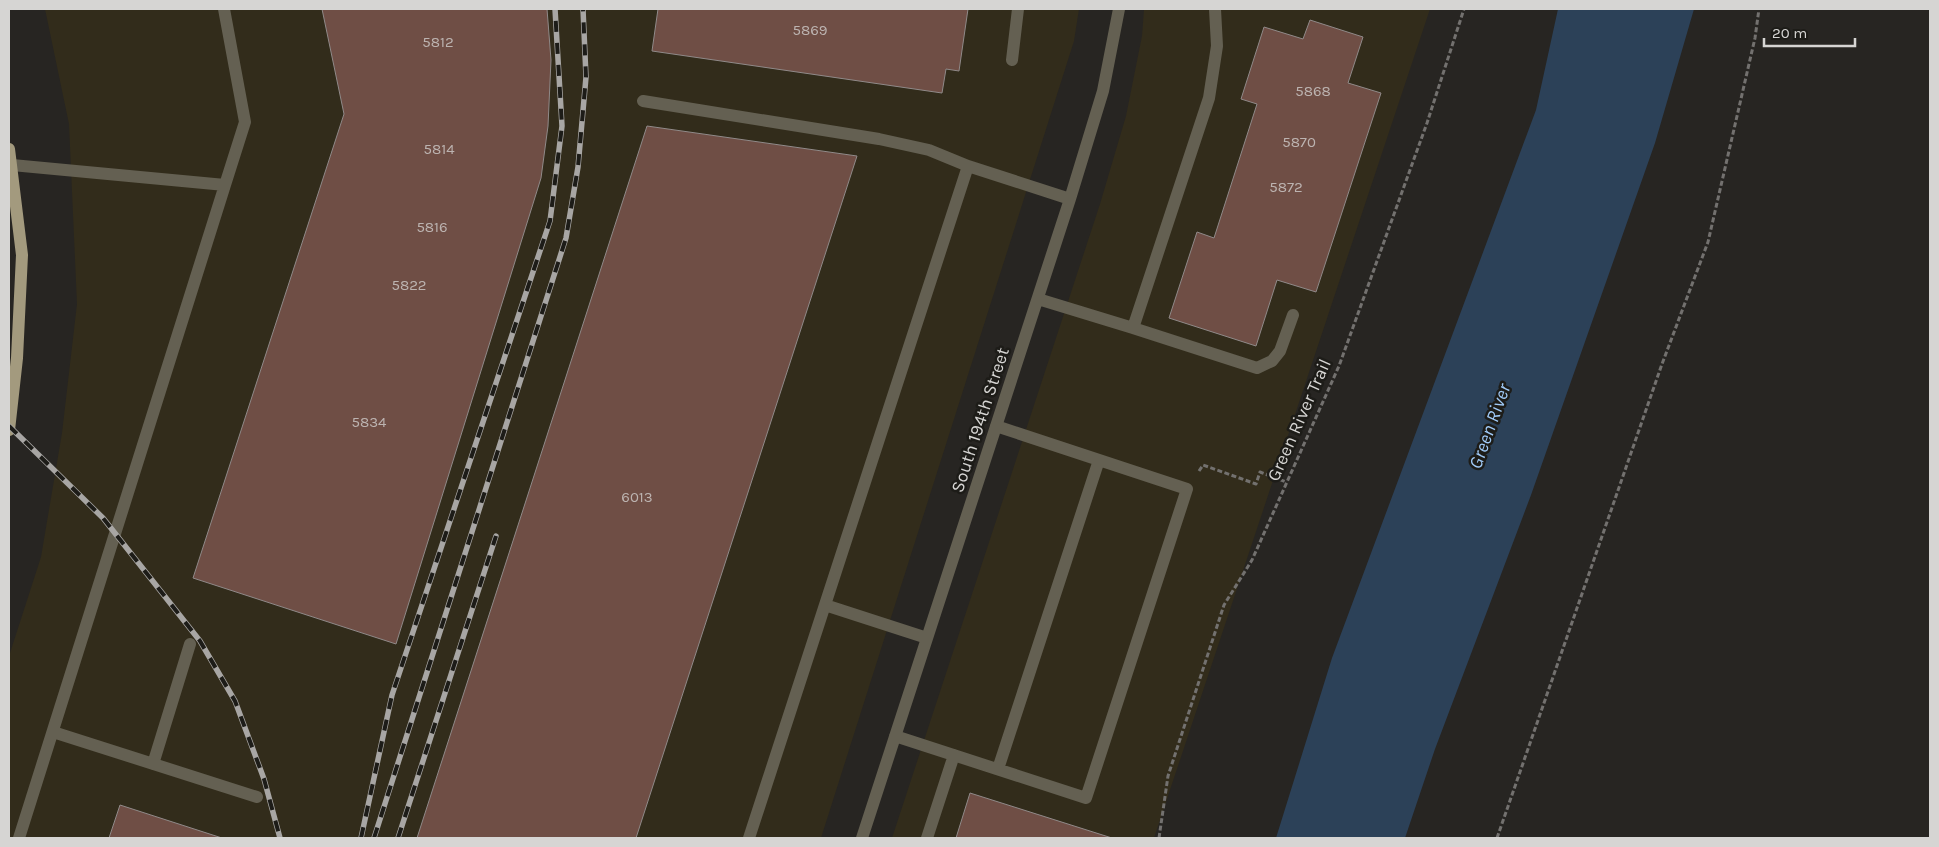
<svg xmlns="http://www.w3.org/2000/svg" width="1939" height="847" viewBox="0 0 1939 847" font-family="Karla,sans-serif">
<rect width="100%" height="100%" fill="#272522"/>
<path fill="#322c1b" d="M45,9h1034l-5,32 -253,797h-812v-182l32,-99 21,-124 15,-129 -8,-180z
M1144,9h286l-276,829h-262l208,-634 26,-88 16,-80z"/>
<path fill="#2c4158" d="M1558,9h136l-39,134 -124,352 -96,254 -30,89h-129l56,-180 204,-548z"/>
<path fill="#6f4e45" stroke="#908a89" d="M322,9h225l4,51 -3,66 -7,52 -145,466 -203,-66 151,-464z
M658,9h310l-9,62 -13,-2 -4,24 -290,-42z
M1310,20l53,17 -15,46 33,10 -65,199 -39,-12 -21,66 -87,-28 28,-86 17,6 43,-134 -16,-5 23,-72 39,12z
M647,126l210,30 -221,682h-219z
M970,793l142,45h-156z
M120,805l102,33h-113z"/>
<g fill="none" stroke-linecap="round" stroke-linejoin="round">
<path stroke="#73716f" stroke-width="3" stroke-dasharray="5 2.5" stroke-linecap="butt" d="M1199,471l4,-6 53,19 4,-12 26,10
M1159,838l9,-62 56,-171 28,-45 87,-194 88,-243 37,-114
M1497,838l165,-474 46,-122 47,-204 4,-29"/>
<path stroke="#646052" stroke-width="12" d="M1215,9l2,37 -8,52 -76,230 124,40 15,-7 8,-10 13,-36
M1012,60l6,-51
M643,101l236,38 50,11 39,16
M12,165l213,20 20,-63 -21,-113
M1038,299l95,29
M825,605l102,33
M53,732l204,65
M895,736l191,62 101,-309 -191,-63
M153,764l37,-120
M998,769l101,-309
M19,838l206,-653
M749,838l219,-672 102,33
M862,838l208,-639 33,-108 16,-82
M927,838l27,-83"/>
<path stroke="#a39a7e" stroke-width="12" d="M9,149l13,106 -5,103 -8,72"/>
<defs>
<path id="rail" d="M9,426l94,92 97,123 35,60 29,78 16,59
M361,838l31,-143 158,-474 12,-95 -7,-117
M374,838l192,-600 12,-71 8,-90 -3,-68
M398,838l98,-302"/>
</defs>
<use href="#rail" stroke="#a8a6a4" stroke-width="5.5"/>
<use href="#rail" stroke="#1d1c18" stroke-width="4" stroke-dasharray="11" stroke-linecap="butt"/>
</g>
<g text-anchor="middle" stroke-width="5" stroke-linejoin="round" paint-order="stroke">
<g font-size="15" fill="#bcb3b0">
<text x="810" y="35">5869</text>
<text x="438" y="47">5812</text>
<text x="1313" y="96">5868</text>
<text x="1299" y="147">5870</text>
<text x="439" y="154">5814</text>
<text x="1286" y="192">5872</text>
<text x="432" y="232">5816</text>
<text x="409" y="290">5822</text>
<text x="369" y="427">5834</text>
<text x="637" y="502">6013</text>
</g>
<g font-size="18" fill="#d6d5d3" stroke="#1d1c18">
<text transform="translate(980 420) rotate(-72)" y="6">South 194th Street</text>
<text transform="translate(1299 420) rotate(-66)" y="6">Green River Trail</text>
</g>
<g font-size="19" font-style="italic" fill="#a0caf7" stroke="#1d1c18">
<text transform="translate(1489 426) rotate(-70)" y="7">Green River</text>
</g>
</g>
<rect width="1939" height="847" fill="none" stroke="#d6d5d3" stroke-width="20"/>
<path d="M1764 38v8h91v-8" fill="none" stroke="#d6d5d3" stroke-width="2.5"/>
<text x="1772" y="38" font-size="15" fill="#d6d5d3" stroke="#1d1c18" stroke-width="4" paint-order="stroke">20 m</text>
</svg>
